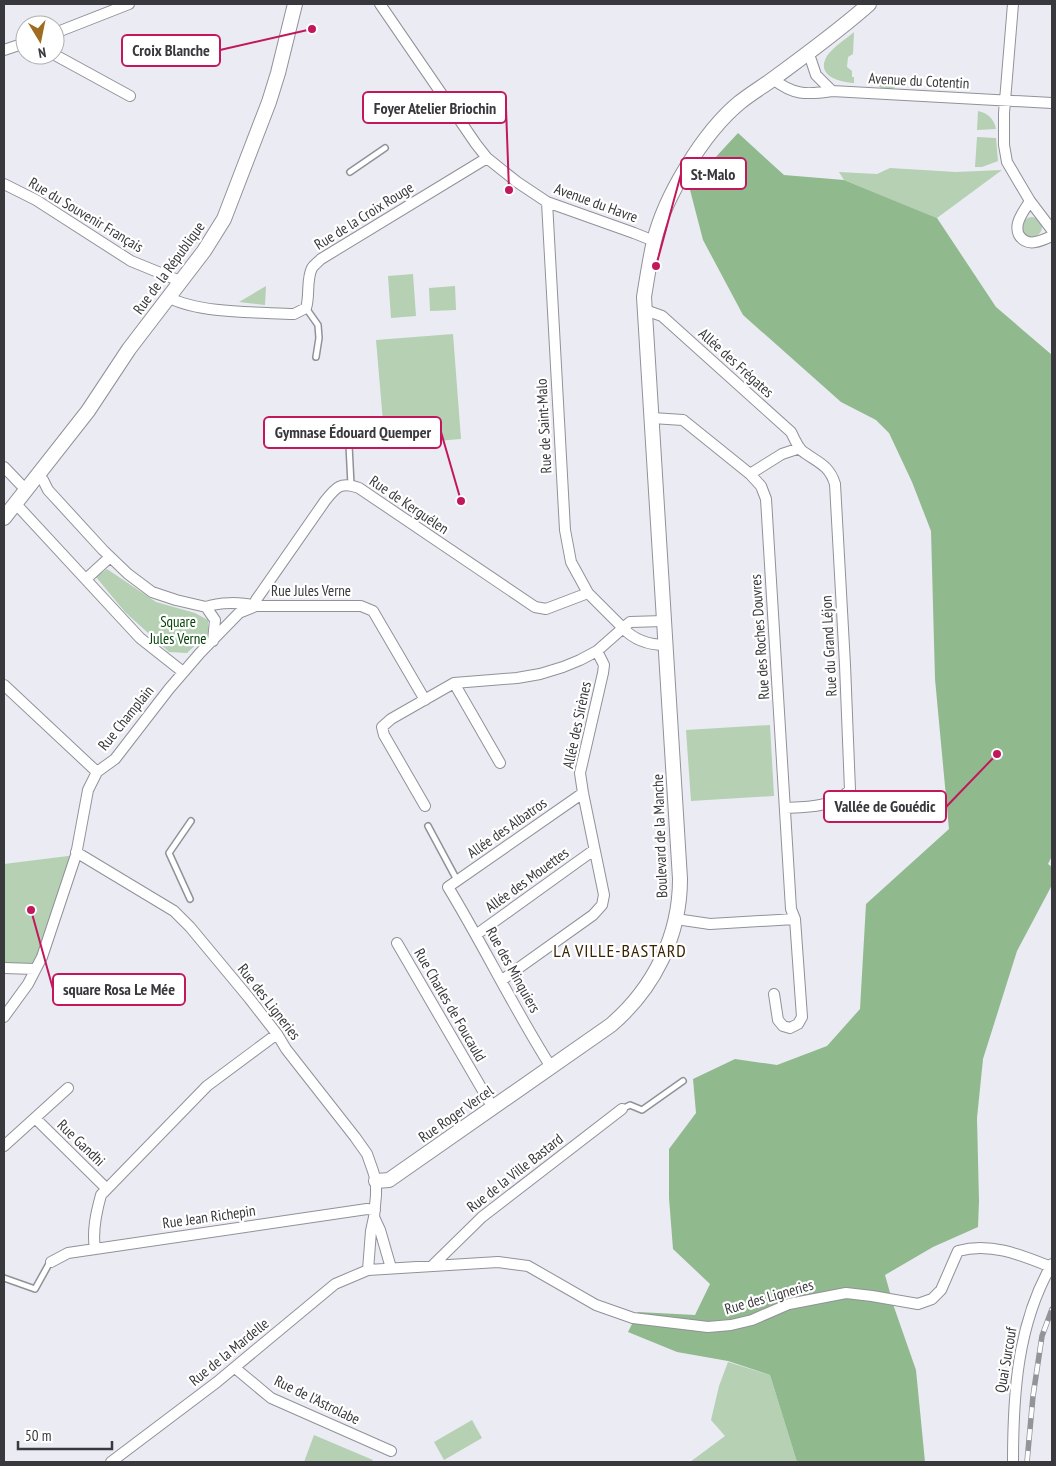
<svg xmlns="http://www.w3.org/2000/svg" width="1056" height="1466" viewBox="0 0 1056 1466" font-family="'PT Sans Narrow',sans-serif">
<rect width="100%" height="100%" fill="#ebebf4"/>
<path fill="#b5d0b3" d="M854,32l-1,22 -5,3 -1,10 5,4v6h2v6c-14,-1 -39,-7 -27,-27 6,-9 19,-17 27,-24z
M887,79h11l-1,7c-7,5 -13,5 -20,-1v-4h9z
M978,111c10,2 16,8 18,18l-19,1z
M977,137l19,1 2,23 -16,6h-7z
M890,168l66,4 46,-2 -65,48 -93,-38 -5,-8 38,2z
M1022 227a10 10 0 1 1 20 0a10 10 0 1 1-20 0Z
M413,274l3,42 -25,2 -3,-42z
M266,286l-1,19 -26,-3z
M455,286l1,24 -26,1 -1,-23z
M453,334l8,105 -76,6 -9,-105z
M107,569l49,33 39,11 13,7v13l-21,20 -18,-1 -44,-40 -29,-35z
M770,725l4,71 -83,5 -5,-71z
M76,855l-41,114 -31,-1v-104z
M728,1362l42,13 27,87h-107l35,-26 -14,-16 8,-34z
M472,1420l10,18 -38,22 -10,-18z
M314,1435l59,25 -2,2h-67z"/>
<path fill="#91b98e" d="M738,133l46,42 60,5 93,38 59,89 56,48v501l-4,8 4,3v18l-35,66 -34,108 -6,59 2,83 -1,26 -45,20 -48,28 9,32 22,63 9,92h-128l-27,-87 -42,-14 -51,-9 -49,-20 10,-20 57,3 15,-31 -37,-35 -4,-51v-49l27,-36 -3,-34 42,-20 42,6 50,-19 33,-37 6,-105 83,-75 -14,-150 -4,-148 -19,-49 -23,-49 -13,-13 -35,-18 -98,-87 -40,-75 -14,-54z"/>
<g fill="none" stroke-linecap="round" stroke-linejoin="round">
<defs>
<path id="lane" d="M350,172l35,-24
M306,308l12,17 1,13 -3,19
M349,445l2,40
M428,826l29,54
M190,899l-21,-46 22,-32
M622,1109l8,-4 12,5 41,-29
M4,1278l31,11 15,-27"/>
<path id="street" d="M380,4l96,140 11,14 30,24 30,20 87,31 20,8
M1013,4l-9,109v32l3,17 23,39 22,29
M55,33l74,-29
M4,50l21,-7
M806,53l5,7 5,15 16,16
M55,55l75,41
M773,79c20,16 33,16 59,12l220,12
M4,184l32,16 95,61 49,20
M1030,201c-4,7 -10,14 -12,22 -1,4 -1,8 1,12 8,13 22,6 33,1
M168,297c31,17 90,15 126,17l12,-6c4,-12 0,-28 6,-40 2,-3 6,-6 9,-9l166,-101
M645,310l17,6 129,116c3,6 6,13 10,18 15,12 28,14 34,34l10,181 5,125c-17,17 -42,17 -64,18
M652,418l31,2 67,54 11,12 5,13 25,410 4,10 7,98 -4,7 -8,4 -7,-2 -5,-6 -4,-26
M4,467l22,23
M750,474l32,-20 18,-6
M38,475l5,5 5,10 55,60 25,24 24,18 24,8 30,7 9,13 -2,21
M15,503l125,135 43,34
M86,579l24,-22
M256,606v-6l69,-99c11,-14 16,-20 34,-13l176,119 11,2 42,-16
M206,607c13,-5 35,-5 50,-1h105l12,5 52,89
M664,621l-34,1 -7,6c11,12 26,17 43,17
M454,683l46,80
M4,685l93,87
M425,806l-41,-71 -2,-8 9,-8 63,-36 63,-5 23,-4 23,-7 17,-7 17,-9 26,-23 -35,-35 -17,-31 -6,-32 -18,-328
M76,852l98,59 16,16 59,71 28,36 9,15 69,88 12,17 6,17 3,10v14l-2,22 -3,14 -3,39
M676,919l34,5 85,-5
M477,934l117,-84
M397,943l96,165
M4,968l31,1
M502,980l91,-65 9,-10 2,-10 -21,-102 -3,-20 23,-100 1,-8 -7,-14
M4,1017l24,-33 14,-27 34,-102 12,-65 9,-18 18,-13 54,-70 31,-36 39,-40 17,-7
M551,1067c-37,-58 -67,-121 -103,-180l135,-94
M35,1118l72,71
M4,1146l64,-58
M374,1217l6,13 11,38
M95,1249c-3,-18 1,-36 6,-54l106,-109 70,-52
M51,1262l17,-9 299,-44 8,1
M432,1266l50,-49 140,-108
M235,1368l36,30 120,53
M111,1462l106,-80 118,-98 33,-14 130,-8 30,4 68,39 37,13 75,9 23,-2 21,-5 37,-16 57,-11 26,3 46,8 14,-5 9,-9 17,-39c33,-9 63,4 93,16
M1013,1462c0,-67 4,-138 39,-198"/>
<path id="secondary" d="M4,518l84,-107 41,-62 75,-98 20,-32 45,-117 9,-29 17,-69
M376,1181l13,-1 222,-155c43,-37 69,-89 69,-146l-36,-582c3,-19 6,-38 10,-56 11,-45 49,-108 85,-138 11,-9 23,-16 34,-24 31,-23 67,-49 96,-75"/>
</defs>
<use href="#lane" stroke="#919199" stroke-width="8"/>
<use href="#street" stroke="#919199" stroke-width="12"/>
<use href="#secondary" stroke="#919199" stroke-width="16"/>
<use href="#lane" stroke="#fff" stroke-width="5"/>
<use href="#street" stroke="#fff" stroke-width="10"/>
<use href="#secondary" stroke="#fff" stroke-width="14"/>
<defs>
<path id="rail" d="M1027,1462l6,-66 9,-60 10,-27"/>
</defs>
<use href="#rail" stroke="#93939a" stroke-width="5.5"/>
<use href="#rail" stroke="#fff" stroke-width="4" stroke-dasharray="11" stroke-linecap="butt"/>
</g>
<g text-anchor="middle" stroke-width="4.5" stroke-linejoin="round" paint-order="stroke">
<g font-size="15" fill="#39393d" stroke="#fff">
<text transform="translate(919 81) rotate(3)" y="5">Avenue du Cotentin</text>
<text transform="translate(596 203) rotate(20)" y="5">Avenue du Havre</text>
<text transform="translate(86 215) rotate(31)" y="5">Rue du Souvenir Français</text>
<text transform="translate(364 216) rotate(-32)" y="5">Rue de la Croix Rouge</text>
<text transform="translate(169 268) rotate(-54)" y="5">Rue de la République</text>
<text transform="translate(736 363) rotate(42)" y="5">Allée des Frégates</text>
<text transform="translate(544 426) rotate(-93)" y="5">Rue de Saint-Malo</text>
<text transform="translate(409 505) rotate(34)" y="5">Rue de Kerguélen</text>
<text x="311" y="596">Rue Jules Verne</text>
<text transform="translate(760 637) rotate(-94)" y="5">Rue des Roches Douvres</text>
<text transform="translate(829 646) rotate(-93)" y="5">Rue du Grand Léjon</text>
<text transform="translate(126 718) rotate(-51)" y="5">Rue Champlain</text>
<text transform="translate(577 725) rotate(-78)" y="5">Allée des Sirènes</text>
<text transform="translate(507 828) rotate(-35)" y="5">Allée des Albatros</text>
<text transform="translate(660 836) rotate(-92)" y="5">Boulevard de la Manche</text>
<text transform="translate(527 880) rotate(-36)" y="5">Allée des Mouettes</text>
<text transform="translate(513 970) rotate(61)" y="5">Rue des Minquiers</text>
<text transform="translate(269 1002) rotate(52)" y="5">Rue des Ligneries</text>
<text transform="translate(450 1005) rotate(60)" y="5">Rue Charles de Foucauld</text>
<text transform="translate(456 1114) rotate(-35)" y="5">Rue Roger Vercel</text>
<text transform="translate(81 1143) rotate(44)" y="5">Rue Gandhi</text>
<text transform="translate(515 1173) rotate(-38)" y="5">Rue de la Ville Bastard</text>
<text transform="translate(209 1217) rotate(-8)" y="5">Rue Jean Richepin</text>
<text transform="translate(769 1297) rotate(-16)" y="5">Rue des Ligneries</text>
<text transform="translate(229 1352) rotate(-39)" y="5">Rue de la Mardelle</text>
<text transform="translate(1006 1360) rotate(-80)" y="5">Quai Surcouf</text>
<text transform="translate(317 1400) rotate(26)" y="5">Rue de l'Astrolabe</text>
</g>
<g font-size="15" fill="#074309" stroke="#fff">
<text x="178" y="627">Square<tspan x="178" dy="17">Jules Verne</tspan></text>
</g>
<g font-size="18" letter-spacing="1" fill="#3a2400" stroke="#fff">
<text x="620" y="957">LA VILLE-BASTARD</text>
</g>
</g>
<path fill="none" stroke="#c2185b" stroke-width="2" d="M312 29L220 50M509 190L506 108M656 266L681 174M461 501L441 432M997 754L946 807M31 910L53 989"/>
<g fill="#c2185b" stroke="#fff" stroke-width="2">
<circle cx="312" cy="29" r="5"/>
<circle cx="509" cy="190" r="5"/>
<circle cx="656" cy="266" r="5"/>
<circle cx="461" cy="501" r="5"/>
<circle cx="997" cy="754" r="5"/>
<circle cx="31" cy="910" r="5"/>
</g>
<g fill="#fff" stroke="#c2185b" stroke-width="2">
<rect x="122" y="35" width="98" height="31" rx="5"/>
<rect x="363" y="92" width="143" height="31" rx="5"/>
<rect x="681" y="158" width="65" height="31" rx="5"/>
<rect x="264" y="417" width="177" height="31" rx="5"/>
<rect x="824" y="791" width="122" height="31" rx="5"/>
<rect x="53" y="974" width="132" height="31" rx="5"/>
</g>
<g font-size="16" text-anchor="middle" font-weight="bold" fill="#39393d">
<text x="171" y="56">Croix Blanche</text>
<text x="435" y="114">Foyer Atelier Briochin</text>
<text x="713" y="180">St-Malo</text>
<text x="353" y="438">Gymnase Édouard Quemper</text>
<text x="885" y="812">Vallée de Gouédic</text>
<text x="119" y="995">square Rosa Le Mée</text>
</g>
<rect width="1056" height="1466" fill="none" stroke="#39393d" stroke-width="10"/>
<g transform="translate(40 40) rotate(170)"><circle r="24" fill="#ffffff" stroke="#b0b0b1"/>
<path d="M0-4L9 19L0 12L-9 19Z" fill="#9e6d21"/>
<text y="-8" font-size="14" font-weight="bold" text-anchor="middle" fill="#39393d">N</text>
</g>
<path d="M18 1441v8h94v-8" fill="none" stroke="#39393d" stroke-width="2.5"/>
<text x="25" y="1441" font-size="15" fill="#39393d" stroke="#ffffff" stroke-width="4" paint-order="stroke">50 m</text>
</svg>
